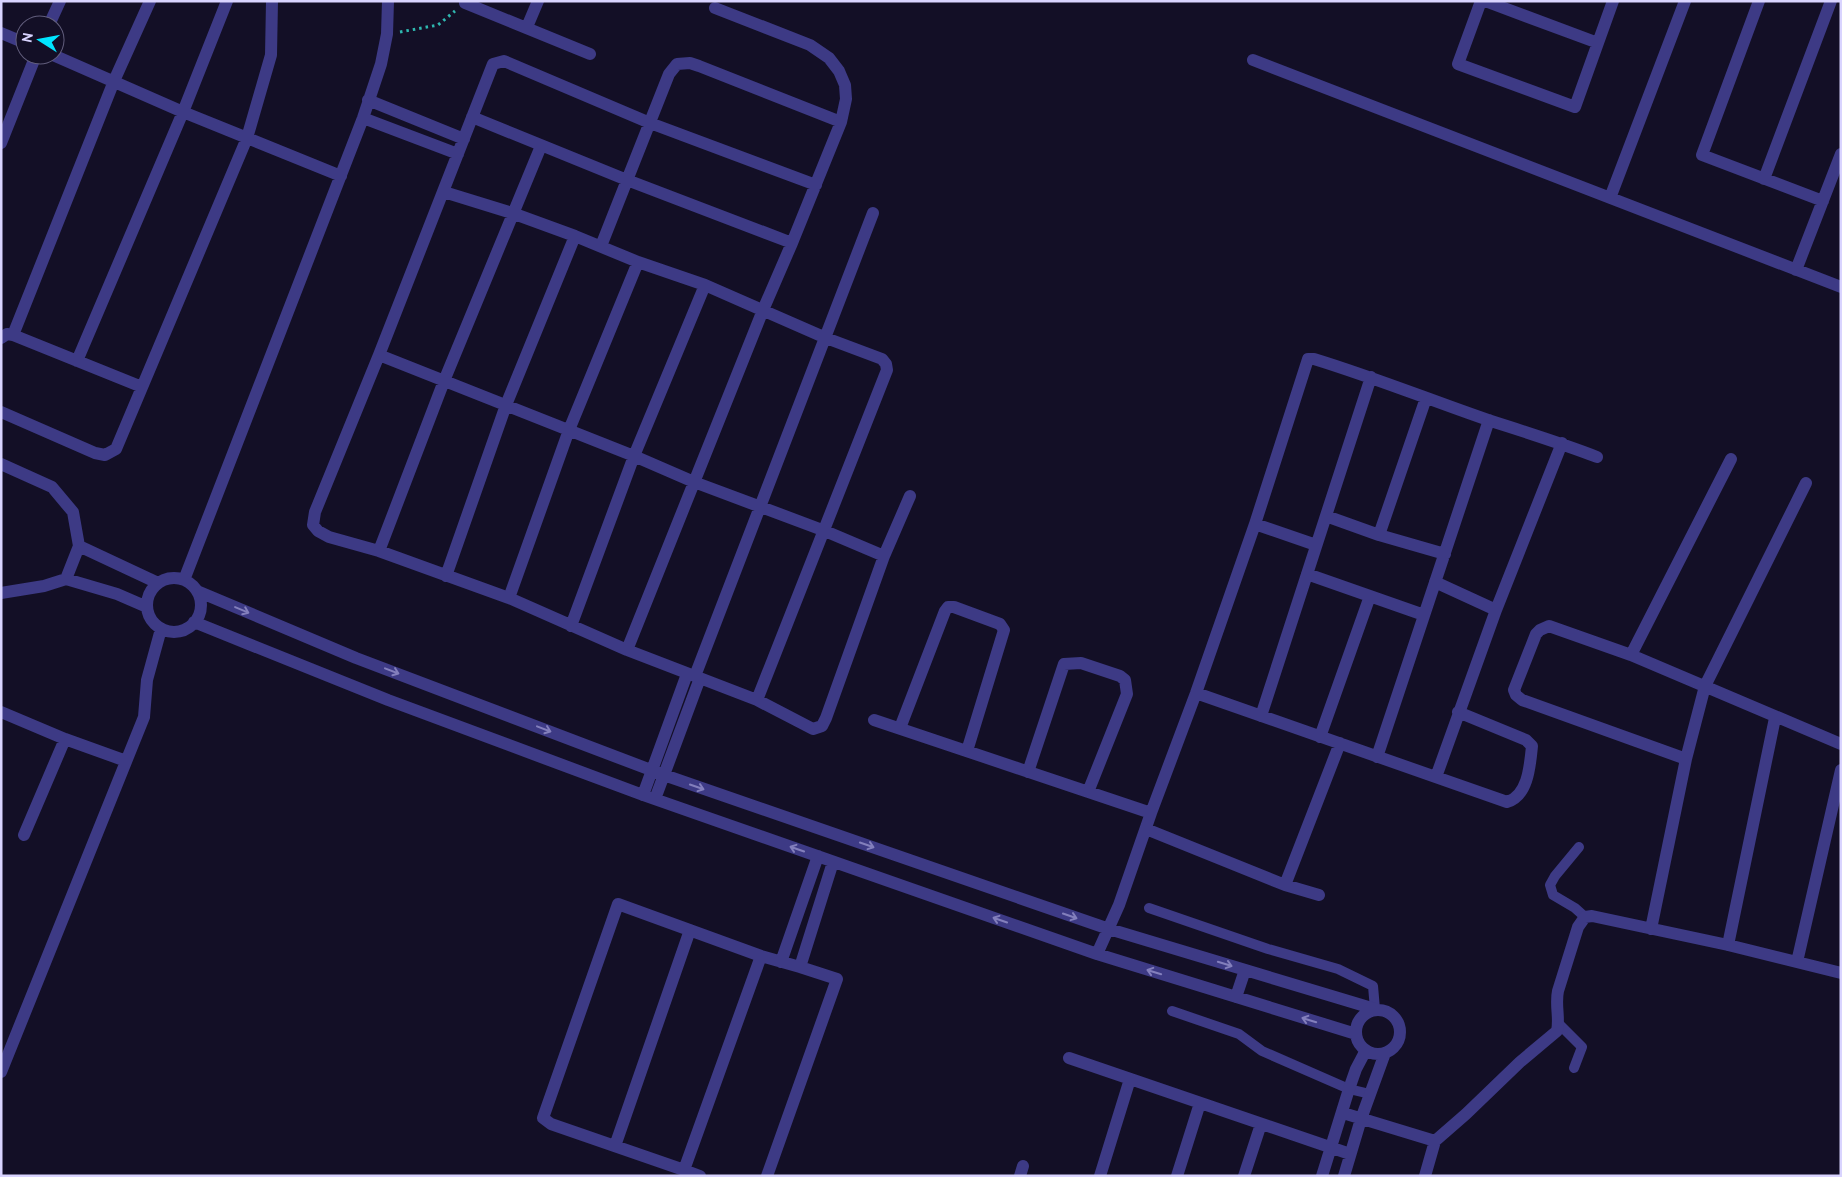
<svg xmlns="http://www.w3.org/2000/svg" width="1842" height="1177" viewBox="0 0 1842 1177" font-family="'PT Sans',sans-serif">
<rect width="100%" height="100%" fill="#130f26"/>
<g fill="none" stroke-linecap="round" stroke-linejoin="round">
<path stroke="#2fb8b0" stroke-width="3" stroke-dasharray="2.5 4" stroke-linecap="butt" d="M400,32l38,-7 17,-14"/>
<path stroke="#3d3a85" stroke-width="10" d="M1579,847l-24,29 -5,9 3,10 22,13 10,9
M1149,908l119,41 70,20 35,17 2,23
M1172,1011l67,23 23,17 87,38 21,5
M1559,1024l23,23 -8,21"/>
<path stroke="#3d3a85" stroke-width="12" d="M466,1l-1,2 125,51
M1481,1l-23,63 117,43 38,-106
M1485,1l113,42
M1759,1l-57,154 121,46
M49,25l11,-24
M527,27l11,-26
M1,33l24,10
M53,55l130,57 158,64
M1253,60l588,227
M368,100l96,39
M472,117l155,63 165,63
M363,118l95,36
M1,143l35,-88
M1764,179l67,-178
M816,185l-166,-62 -146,-62 -11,3 -114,291 -64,157 -2,13 5,6 11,6 50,14 130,47 118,52 130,50 56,29 9,-3 4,-8 58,-162 26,-60
M444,192l68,21 63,23 63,26 67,23 121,53 56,21 4,5 1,6 -130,330
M1610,198l75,-197
M601,246l68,-172 8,-10 13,-1 9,3 142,56
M1796,270l45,-116
M13,335l101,-254 36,-80
M1,338l6,-4 6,1 129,52
M379,355l255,101 60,26 131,49 59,25
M77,361l106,-249 44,-111
M1,412l94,41 10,2 11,-6 131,-311 24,-83 1,-54
M1,464l51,23 21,25 6,34 79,37
M1326,516l53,19 66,19
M1255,524l61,21
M1379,535l47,-137
M379,551l65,-170 97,-235
M1307,574l117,41
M446,576l60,-171 69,-169
M147 605a27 27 0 1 1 54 0a27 27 0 1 1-54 0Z
M66,579l13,-33
M184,580l179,-462 18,-54 6,-30 1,-33
M1435,582l61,28
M197,591l159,67 308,117 445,154 266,80
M1,593l43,-7 22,-7 51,15 30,13
M509,598l60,-168 69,-168
M194,622l194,78 255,95 454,159 259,80
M571,626l63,-170 71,-171
M627,650l136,-340 29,-67 49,-121 5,-23 -1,-14 -6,-14 -10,-13 -19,-13 -95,-37
M1631,655l100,-196
M695,676l178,-463
M1196,693l311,109c21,-6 23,-36 25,-56l-6,-6 -68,-28
M1,712l64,27 61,22
M1261,716l110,-339
M874,720l277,93
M900,728l45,-117 3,-4h6l46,17 4,6 -37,121
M1320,737l50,-141
M1377,757l112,-337
M1686,759l-164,-59 -6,-5 -2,-5 22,-56 4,-4 9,-4 82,29 210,89
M1028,772l36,-108 17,-1 39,13 5,4 2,14 -39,98
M1436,777l60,-167 66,-167
M643,795l44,-121
M655,799l45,-121
M1146,829l139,56 34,10
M24,835l41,-96
M1285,885l55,-142
M1651,929l35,-170 19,-73 101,-203
M1728,945l47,-227
M1097,954l22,-49 32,-92 45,-120 59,-169 53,-165h6c59,18 116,41 174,61 37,12 73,23 109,37
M761,956l-77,214 -133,-46 -8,-6 75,-214 143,52 39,11 33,-105
M781,962l37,-106
M1797,962l44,-192
M1236,997l9,-27
M1356 1032a22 22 0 1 1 44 0a22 22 0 1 1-44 0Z
M1069,1058l281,96
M1,1072l143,-355 3,-37 14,-51
M1343,1113l92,28 -10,35
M1435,1141l31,-27 54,-52 37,-31c3,-13 -2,-26 1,-40l20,-64 7,-10 7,-1 136,29 113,28
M615,1146l75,-216
M684,1170l16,6
M767,1176l70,-197 -37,-12
M1020,1176l3,-10
M1100,1176l30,-97
M1177,1176l23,-73
M1244,1176l17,-52
M1322,1176l27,-87 7,-20 10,-19
M1344,1176l17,-57 24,-66"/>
</g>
<defs><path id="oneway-shaft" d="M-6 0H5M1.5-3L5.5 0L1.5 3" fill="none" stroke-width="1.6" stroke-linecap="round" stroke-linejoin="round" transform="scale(1.25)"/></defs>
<g stroke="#837fbc">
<use href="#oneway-shaft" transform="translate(242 610) rotate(23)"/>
<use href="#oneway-shaft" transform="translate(392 671) rotate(21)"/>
<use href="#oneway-shaft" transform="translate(544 729) rotate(21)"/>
<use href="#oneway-shaft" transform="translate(697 787) rotate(19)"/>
<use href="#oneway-shaft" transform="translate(867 845) rotate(19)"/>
<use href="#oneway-shaft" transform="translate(797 849) rotate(-161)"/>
<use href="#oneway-shaft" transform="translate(1070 916) rotate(19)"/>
<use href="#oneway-shaft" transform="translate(1000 920) rotate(-161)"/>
<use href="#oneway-shaft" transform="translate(1225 964) rotate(17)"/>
<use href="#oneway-shaft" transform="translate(1154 972) rotate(-163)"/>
<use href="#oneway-shaft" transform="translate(1309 1020) rotate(-163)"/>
</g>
<rect width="1842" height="1177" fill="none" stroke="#d9d4ff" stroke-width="5"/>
<g transform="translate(40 40) rotate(281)"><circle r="24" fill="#130f26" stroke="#625e7d"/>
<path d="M0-4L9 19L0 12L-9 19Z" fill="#00e5ff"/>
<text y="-8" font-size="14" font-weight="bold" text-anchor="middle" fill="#d9d4ff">N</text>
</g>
</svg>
